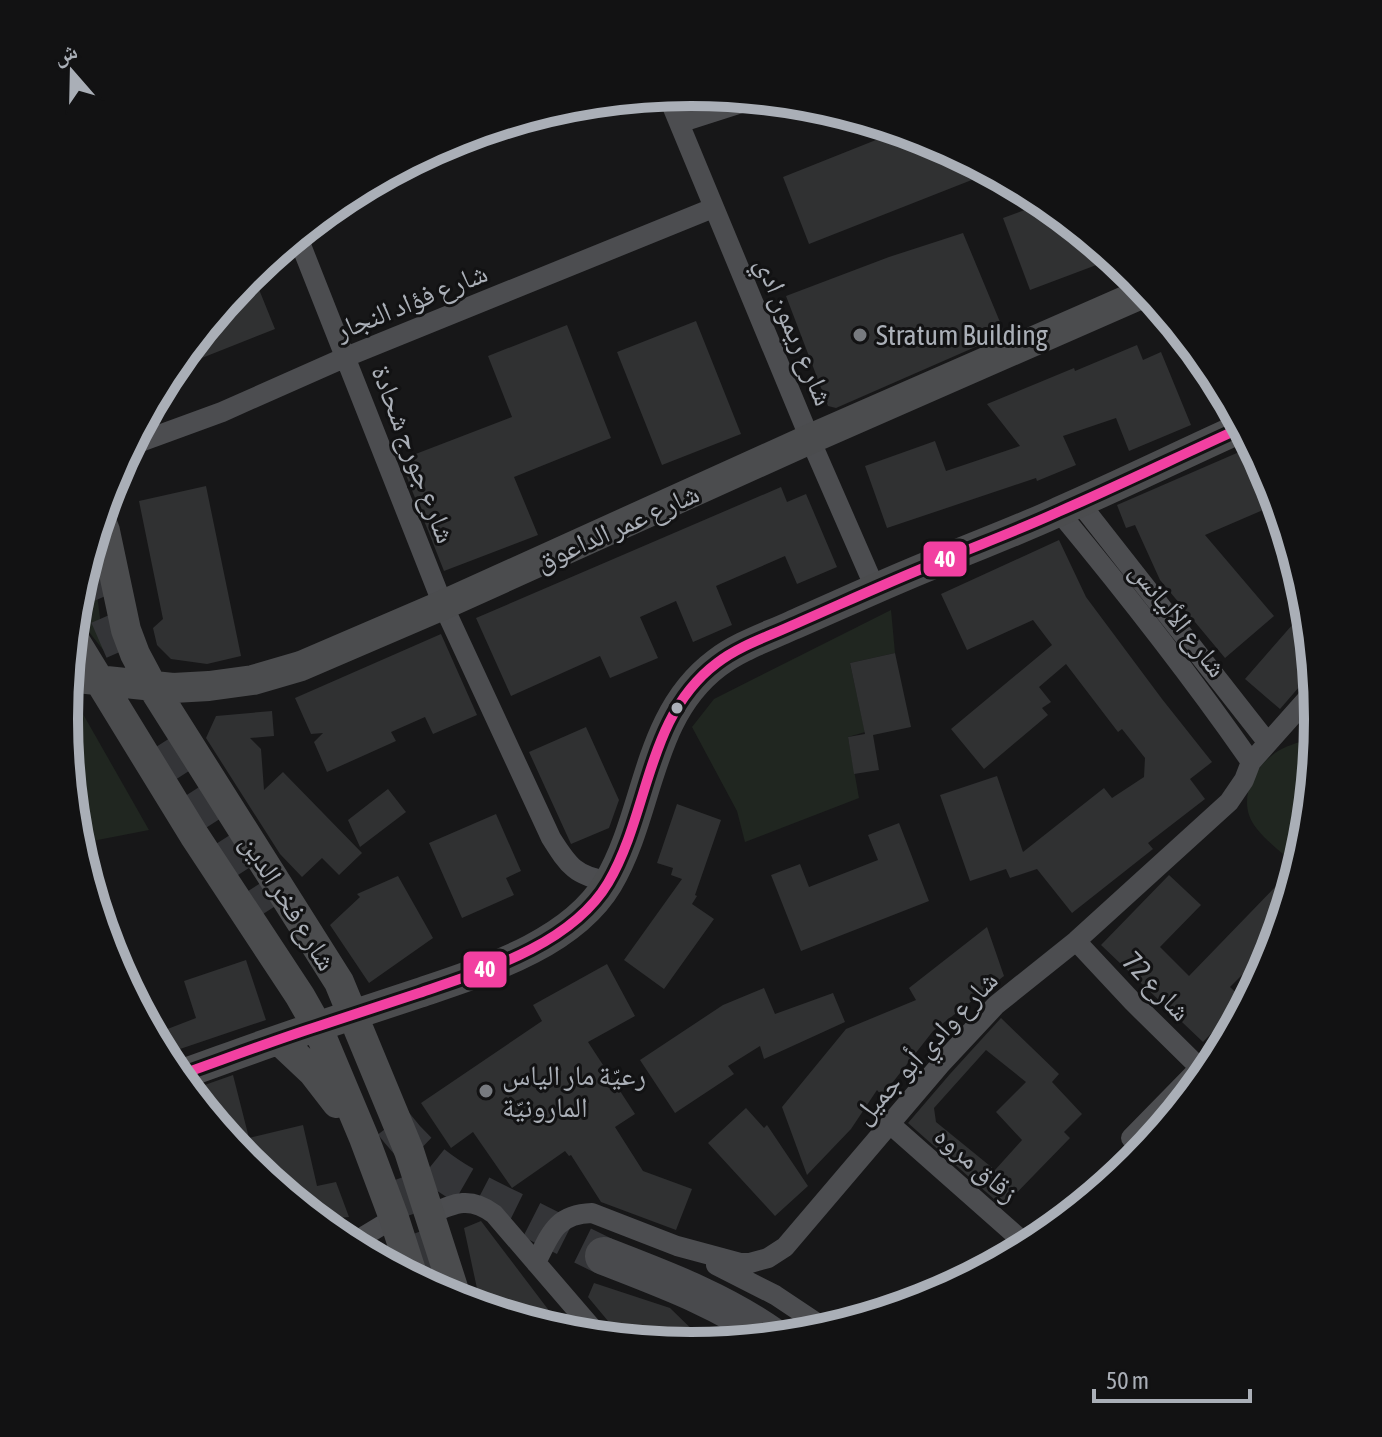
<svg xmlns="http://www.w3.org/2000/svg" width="1382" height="1437" viewBox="0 0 1382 1437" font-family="'Asap Condensed','Noto Naskh Arabic',sans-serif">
<rect width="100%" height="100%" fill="#171718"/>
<path fill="#202620" d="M93,561l11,90 -30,-38c2,-19 5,-39 19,-52z
M891,610l4,43 -45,10 15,69 -17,5 11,61 -114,44 -8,-31 -45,-84 22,-28z
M66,700h9l74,130 -72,14 -13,-126z
M1309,739l7,1 -10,101 -8,26c-13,-12 -30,-24 -41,-38 -21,-25 -6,-59 18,-76 10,-7 22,-10 34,-14z"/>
<path fill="#303132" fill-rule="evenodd" d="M901,130l30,9 61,33 -183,72 -26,-67z
M1046,202l57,47 4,12 -77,29 -27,-72z
M963,233l42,101 -169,74 -8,-2 -42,-110 103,-39z
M252,272l23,57 -106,42 79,-96z
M696,321l45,113 -79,31 -45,-113z
M567,325l44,113 -97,39 24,58 -94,36 -44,-111 112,-43 -24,-61z
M1137,345l6,15 18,-8 30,73 -62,26 -13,-33 -53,18 13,29 -39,16 -1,-3 -149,50 -22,-62 70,-25 11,30 74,-25 -33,-42 87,-36 1,3z
M1253,446l17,33 17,56 -24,-25 -58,25 69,81 -49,42 -65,-78 -25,-55 -9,3 -9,-23z
M206,486l35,170 -34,8 -36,-5 -14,-14 -4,-17 10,-9 -24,-118z
M781,487l6,15 19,-8 31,73 -40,17 -12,-28 -69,30 16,39 -39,17 -17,-41 -36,16 18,41 -48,20 -10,-22 -89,40 -35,-78z
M1059,540l27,57 76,102 50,63 -22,17 15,20 -57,44 5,6 -81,64 -35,-44 -27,9 -4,-9 -36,12 -30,-86 57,-19 26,76 81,-64 8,10 32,-21 1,-19 -23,-29 -4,3 -52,-68 -27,23 12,15 -9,6 6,7 -64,54 -33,-40 101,-84 -19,-25 -66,30 -26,-56z
M1307,608l6,63 -33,38 -35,-30z
M441,634l36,81 -44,19 -8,-17 -34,15 5,9 -69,31 -13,-30 9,-9 -12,1 -16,-36z
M895,653l16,74 -38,8 6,35 -25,4 -6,-37 17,-3 -15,-71z
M272,711l2,25 -24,2 11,11 3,41 19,-18 79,81 -23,22 -17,-17 -20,19 -22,-23 -74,-116 10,-22z
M586,727l33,73 -10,28 -38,16 -42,-92z
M388,789l18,23 -46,35 -12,-27z
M677,804l44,16 -26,75 2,1 -5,8 22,15 -50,70 -40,-29 58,-81 -11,-4 2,-7 -16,-5z
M496,814l25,57 -15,7 8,17 -52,23 -33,-75z
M899,823l30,78 -128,50 -30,-76 29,-11 9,23 69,-27 -10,-25z
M1169,875l32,30 -41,42 29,29 89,-92 11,11 -13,46 -46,46 14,13 -41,42 -102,-97z
M398,876l35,62 -64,45 -39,-58 30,-28 -3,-3z
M987,927l17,49 -71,55 -51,65 -5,-6 -26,39 -44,46 -25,-68 64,-78 70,-29 -7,-12z
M246,960l20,60 -86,29 2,6 -15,7 -15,-27 44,-17 -12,-37z
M607,964l28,52 -47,26 47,72 -20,13 28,44 49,18 -16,41 -75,-28 -30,-47 -2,1 -4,-5 -53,37 -39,-56 -22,16 -30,-45 121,-82 -9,-16z
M764,988l11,26 58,-21 12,29 -81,37 -4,-13 -32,20 6,8 -59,39 -35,-53 83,-55z
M1001,1018l58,56 -7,8 30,32 -18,18 6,6 -67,69 -95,-84 42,-49zM986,1050l40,32 -30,30 26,28 -27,30 -59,-48 -2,-14z
M233,1075l16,63 54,-13 14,61 19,-4 13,35 -30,3 -72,-58 -41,-51 -7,-24z
M746,1108l18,20 3,-3 41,61 -33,30 -67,-73z
M481,1221l85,112 -85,-26 -17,-79z
M594,1283l76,25 37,36 -16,2 -68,-7 -35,-42z"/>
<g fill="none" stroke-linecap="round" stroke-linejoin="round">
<path stroke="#343538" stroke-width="38" stroke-dasharray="38 19" stroke-linecap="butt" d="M86,563l41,94
M156,747l107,167
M393,1123c37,48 70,63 123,89 30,15 59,30 88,44
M395,1180l39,109"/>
<path stroke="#4c4d50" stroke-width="20" d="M667,94l143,345 65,149
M679,123l78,-25
M297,235l146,370 108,233c17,27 25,39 58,43
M129,446l93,-34 124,-55 367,-149
M1079,502l189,241
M1059,512c67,81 132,164 192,250
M1076,941l57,61 67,66
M890,1124l138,122
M1131,1138l95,-97
M430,1214c25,-11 40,-18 64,0l105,122
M351,1244l43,-26
M536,1263c14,-29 20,-49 56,-50l85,33 63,17h10l18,-5 17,-11 155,-182 56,-60 80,-64 153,-139 15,-22 7,-18 64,-72
M716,1265l59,30 51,34"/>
<path stroke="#4b4c4e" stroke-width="30" d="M100,518l5,13 21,99 9,24 17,32 187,296 70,169 48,149
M72,636l122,199 106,161 17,30 47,112 30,80 19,59
M68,677l105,11 36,-2 44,-6 48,-14 142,-61 367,-166 338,-148
M279,1040l34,32 24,31
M177,1076c48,-17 95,-35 142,-50 34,-11 67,-22 100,-33 64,-22 152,-48 189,-110 42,-71 38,-167 109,-220 22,-17 50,-26 76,-38 46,-20 91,-41 138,-60 42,-18 86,-34 127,-53 62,-27 123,-57 185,-85"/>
<path stroke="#494a4d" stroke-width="38" d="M604,1256c59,23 117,44 169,81"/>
<defs>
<path id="bus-1" d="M177,1076c48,-17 95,-35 142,-50 34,-11 67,-22 100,-33 64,-22 152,-48 189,-110 42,-71 38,-167 109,-220 22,-17 50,-26 76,-38 46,-20 91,-41 138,-60 42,-18 86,-34 127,-53 62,-27 123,-57 185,-85"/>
</defs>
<use href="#bus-1" stroke="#121213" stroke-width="16"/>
<use href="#bus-1" stroke="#f240a1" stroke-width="10"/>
</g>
<g fill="#777a7f" stroke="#121213" stroke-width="3">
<circle cx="860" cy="335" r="8"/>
<circle cx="486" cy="1091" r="8"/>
</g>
<circle fill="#aaafb7" stroke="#121213" stroke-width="3" cx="677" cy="708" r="7"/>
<g text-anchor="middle" stroke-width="6" stroke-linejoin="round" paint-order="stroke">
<g font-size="28" fill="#aaafb7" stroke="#121213">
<text transform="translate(411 301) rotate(-22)" y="10">شارع فؤاد النجار</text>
<text transform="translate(795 331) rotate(67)" y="10">شارع ريمون ادي</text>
<text transform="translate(414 454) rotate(69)" y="10">شارع جورج شحادة</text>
<text transform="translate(617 527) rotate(-24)" y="10">شارع عمر الداعوق</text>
<text transform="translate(1179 619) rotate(52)" y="10">شارع الأليانس</text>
<text transform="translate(289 902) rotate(58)" y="10">شارع فخر الدين</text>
<text transform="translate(1157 986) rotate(46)" y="10">شارع 72</text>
<text transform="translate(925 1047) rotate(-47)" y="10">شارع وادي أبو جميل</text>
<text transform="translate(977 1164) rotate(41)" y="10">زقاق مروه</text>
</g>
<g font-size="28" fill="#aaafb7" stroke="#121213" text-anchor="start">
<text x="876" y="345">Stratum Building</text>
<text x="502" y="1085">رعيّة مار الياس<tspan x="502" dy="32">المارونيّة</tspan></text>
</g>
</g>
<path d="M0 0H1382V1437H0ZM78 719a613 613 0 1 1 1226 0a613 613 0 1 1-1226 0Z" fill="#121213" fill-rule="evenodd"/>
<path fill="none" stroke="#aaafb7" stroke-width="10" d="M78 719a613 613 0 1 1 1226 0a613 613 0 1 1-1226 0Z"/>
<g stroke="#121213" stroke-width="3">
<rect x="922" y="540" width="46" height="38" rx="8" fill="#f240a1"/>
<rect x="462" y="950" width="46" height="39" rx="8" fill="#f240a1"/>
</g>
<g font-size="22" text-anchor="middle" font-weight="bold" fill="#fff">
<text x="945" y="567">40</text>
<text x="485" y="977">40</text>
</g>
<g transform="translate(72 72) rotate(340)" stroke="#121213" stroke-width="6" paint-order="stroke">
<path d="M0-6L14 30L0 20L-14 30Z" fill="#aaafb7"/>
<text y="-12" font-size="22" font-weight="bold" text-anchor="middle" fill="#aaafb7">ش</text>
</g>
<path d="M1094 1389v12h156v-12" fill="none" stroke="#aaafb7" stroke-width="4"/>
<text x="1106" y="1389" font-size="24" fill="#aaafb7" stroke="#121213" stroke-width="6" paint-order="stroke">50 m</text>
</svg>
